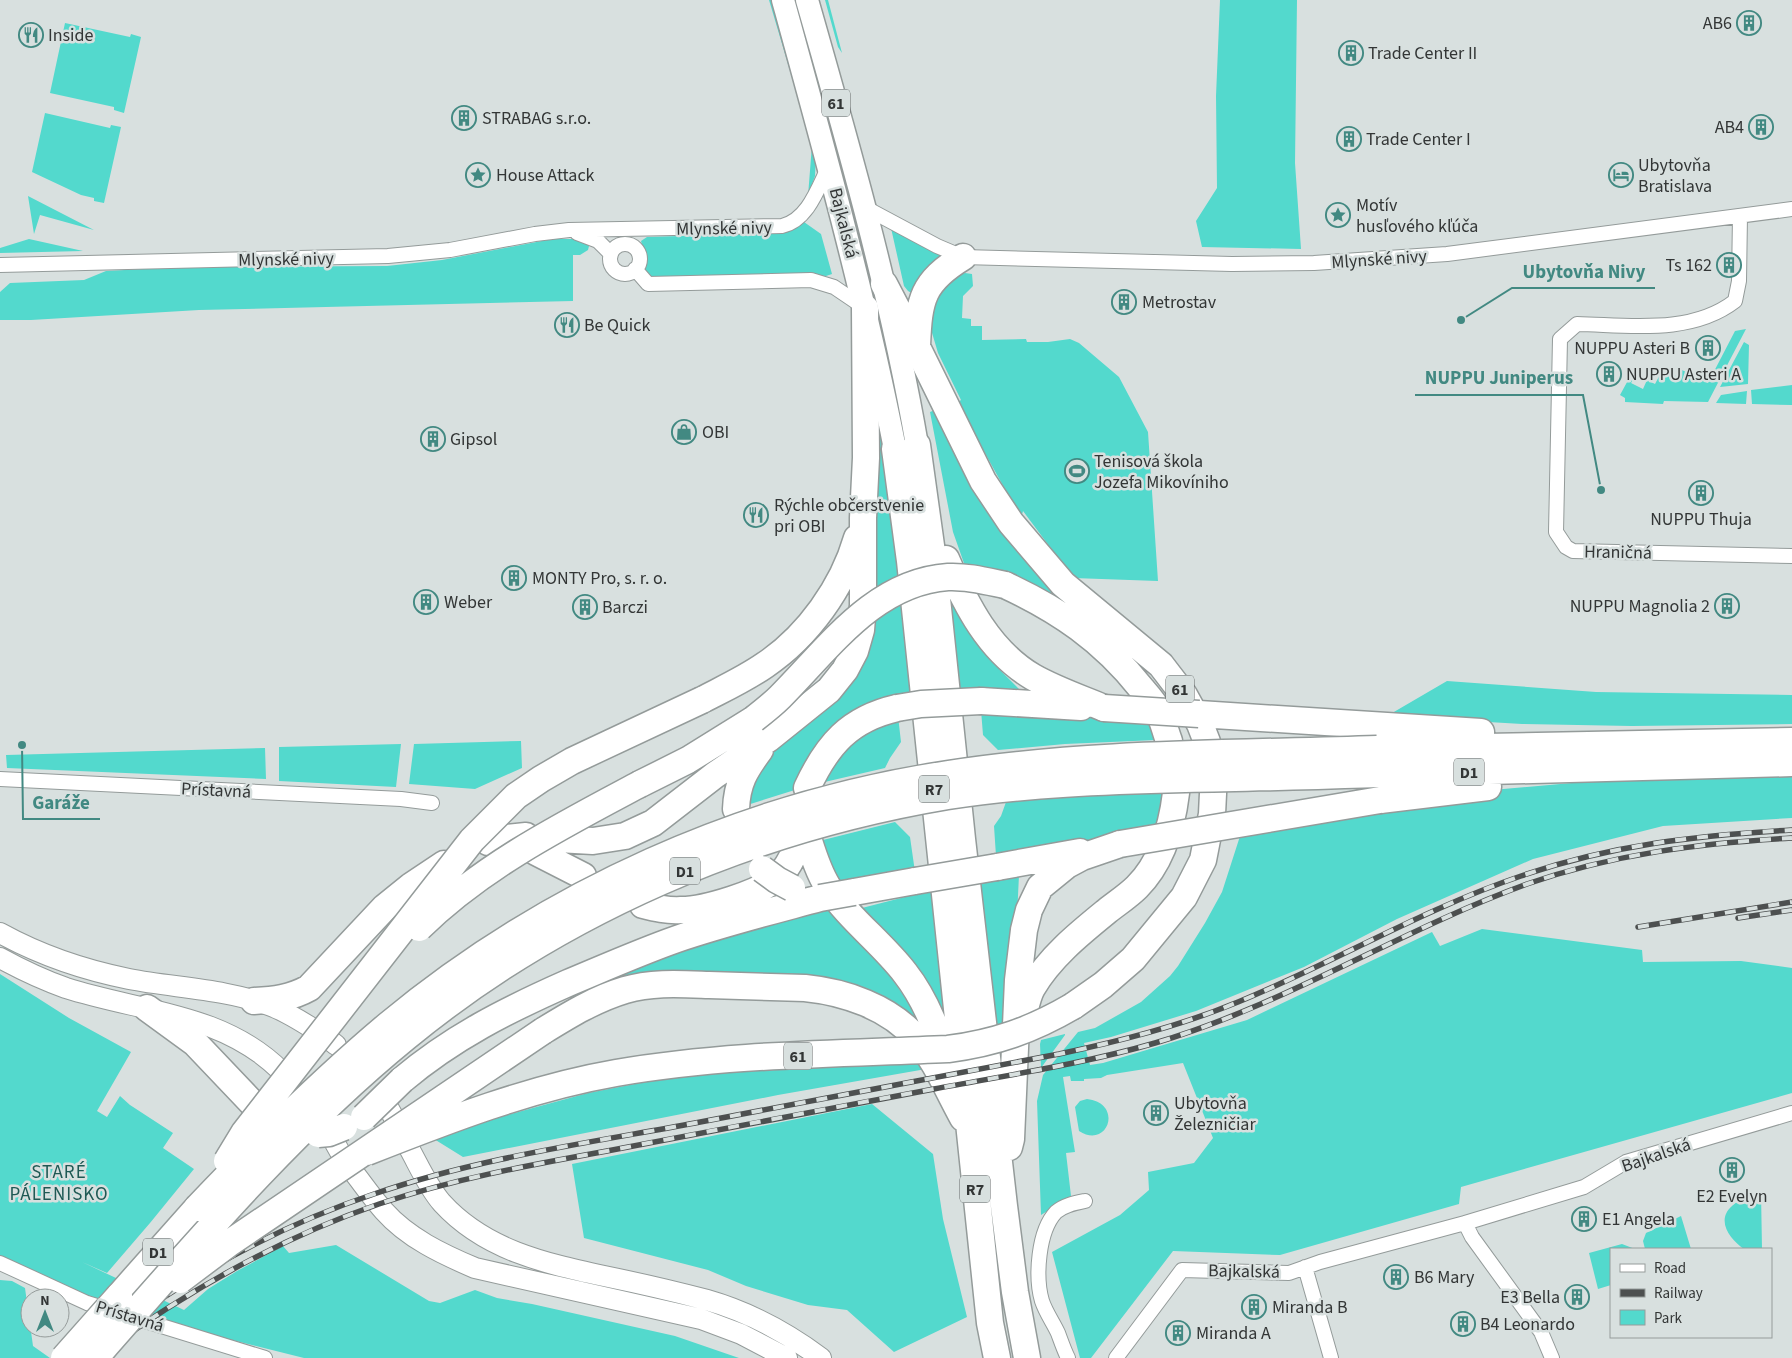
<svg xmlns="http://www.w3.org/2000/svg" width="1792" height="1358" viewBox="0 0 1792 1358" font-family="'Source Sans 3',sans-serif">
<rect width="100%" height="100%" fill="#d8e0df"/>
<path fill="#53d9cd" d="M769,0h7l40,156 -1,20 -7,20 4,-51z
M791,0h7l62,228h-7z
M825,0h3l14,53 -4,-6z
M1220,0h77l-2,163 6,86 -99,-2 -6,-26 21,-33 -1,-92z
M65,23l65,14 1,-3 10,3 -17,76 -10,-3v-3l-64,-14z
M45,113l65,15 1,-3 10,2 -17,76 -10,-2v-3l-13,-3 -49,-23z
M28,196l66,34 -54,-15 -6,19z
M804,222l17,12 11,40 -6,2 -19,-1 -158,4 -6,-10 2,-14 -4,-14 6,-4 132,-4 11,-3z
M891,228l47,24 6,5 -27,39 -9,-5 -4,-5z
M29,239l54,12 -83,2v-5z
M552,239h26l11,7 -1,4 -8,5h-7v46l-374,9 -168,10h-31v-28l10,-9 74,-3 22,-9 74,-4 207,-1 55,-6z
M965,273l7,1 1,12 -10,10 -1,22 9,1v7h11v14l44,-1 1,3h21l22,-3 9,4 40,34 29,55 10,149 -85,-3 -50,-67 -2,7 -64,-115 4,-3 -23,-47 -8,-27v-8l10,-28 18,-15z
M1746,329l-38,73 -44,-1 -1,3 -38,-2v-4l-5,-3 12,-22 4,2 -5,8 12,6 4,-9 8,4 8,-15 13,7 4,-7 28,14 27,-52z
M1744,342l5,3 -1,39 -28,3z
M871,374l19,93 25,224 -40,9 -33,23 -44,66 -54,17 19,-48 93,-86z
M1792,385v20l-40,-1 -1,-14z
M1747,391l-1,13 -30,-1 5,-8z
M935,410l44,88 83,102 -24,-13 -73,-21 -12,-34 -23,-120z
M948,598l42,62 29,29 -64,-1z
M1447,681l149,11 196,3v29l-160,2 -110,-2 -135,-8z
M981,710l45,1 122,9 8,20 -91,4 -67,6 -15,-15z
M898,716l3,26 -11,16 -5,10 -69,16 32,-44z
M521,741l1,27 -47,21 -66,-5 5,-40z
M401,744l-5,43 -117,-6v-34z
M265,748l1,31 -259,-11 -1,-13z
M1792,775v43l-129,8 -130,33 -136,60 -93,48 -108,44 -85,26 -27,6 6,22 13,-2 144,-43 185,-88 8,14 42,-17 160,21 1,12 98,-1 51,7v125l-331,94 -2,17 -179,51 -107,-4 -82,107h-11l-28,-106 68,-37 29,-25 -1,-18 46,-9 19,-25 -30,-75 -76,12 -6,3 -17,1v2h-13l-1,-5 -7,1 12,75 -9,1 5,43 -30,19 -4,-114 6,-26 35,-43 17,-4 46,-26 29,-26 8,-10 27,-43 17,-31 19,-59 217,-40 147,-13z
M1167,793l-6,37 -165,26 -2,-30 7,-10 5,-14 77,-6z
M895,822l15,15 5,35 -55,8 -27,1 -18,-39z
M1019,875l-7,145 -9,5 -8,2 -20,-145z
M936,889l17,137 -9,1 -20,-45 -27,-39 -35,-35z
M831,908l57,65 16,23 15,25c-36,-28 -58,-36 -102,-43l-207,5 -3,-6 80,-30z
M0,974l69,44 62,34 -34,59 10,6 13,-21 10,9 43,28 -10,15 31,21 -44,54 -43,50 -25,-11 102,48 24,-21 29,-18 46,-25 6,7 47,-8 93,56 11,2 35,-13 22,8 35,6 143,32 64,22h-435l-128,-32 -90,-31 -86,-39z
M1065,1034v1l-24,33 -1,-24 1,-4z
M919,1062l7,7 -148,26 -315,62 -29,-18 62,-21 92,-25 78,-15 71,-6z
M1087,1099c37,4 21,51 -8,32l-4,-24 5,-6z
M872,1104l61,50 10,65 24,98 -73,35 -47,-42 -39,-5 -62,-19 -38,-16 -124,-32 -12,-74z
M1761,1192l1,57h-18c-13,-9 -29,-28 -12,-43 7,-7 20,-10 29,-14z
M1681,1216l10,33h-46l-2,-8 3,-8z
M1622,1244l13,5h-24v36l-13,4 -9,-36z
M0,1280l12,1 13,7 8,58 17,12h-50z"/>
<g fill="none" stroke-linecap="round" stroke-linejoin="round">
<defs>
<path id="minor" d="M864,207l73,39 26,11 269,7 82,-1 133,-9 345,-45
M1740,216l-1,65 -4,20c-44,34 -106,24 -158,23l-17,15 -4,193 10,15 7,4 219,5
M577,233l21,8 13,13
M610 259a15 15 0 1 1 30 0a15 15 0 1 1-30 0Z
M0,265l388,-9 62,-6 85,-16 34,-4 213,-4c26,-6 36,-38 47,-60
M635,269l13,15 163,-4 23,7 31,21
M0,779l401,20 31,4
M1465,1223l119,-36 42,-25 166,-49
M0,1263l87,40 178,55
M1305,1267l26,91
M1068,1358c-4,-8 -7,-17 -10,-25 -5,-11 -12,-20 -16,-32 -7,-24 -4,-70 14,-89 8,-7 19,-9 29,-11
M1116,1358l66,-88 107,3 31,-11 145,-39 7,14 69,95 11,26"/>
<path id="secondary" d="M0,933c40,22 84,37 129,46 47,9 97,10 142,27 16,6 30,15 44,24
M0,958c22,12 43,22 66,30 75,24 157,25 215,83
M331,1041l5,4
M388,1107l6,11
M326,1127l15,27
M409,1148c10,18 19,39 33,55 43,47 102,60 162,73 34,7 69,15 103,24 42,12 79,32 114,58
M355,1174c10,13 19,26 29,37 24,27 58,43 91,57l226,51 40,15 46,24"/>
<path id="primary" d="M783,0c41,149 82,297 112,449
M807,0c42,147 84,294 110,445"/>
<path id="motorway" d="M884,284l33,63 66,134 28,42 52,61 98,81 23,30 16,29 7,18 7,31 -2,41 -9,46 -19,37 -51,62 -30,26 -30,21
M917,346c2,-47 5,-64 46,-89
M917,445l16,115 29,279 42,367 11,86 12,66
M895,449l15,112 80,762 7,35
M946,559c20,46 43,92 87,118 23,13 47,21 71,31
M1005,585c54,25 98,55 136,103 5,6 12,13 16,21 6,10 8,22 12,32
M702,700c21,-11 43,-21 63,-35 43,-29 78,-78 92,-127
M981,701l100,6
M1199,714l282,18
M1377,749l415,-8
M1378,774l414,-11
M640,784l48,-24 66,-41
M807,788c20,-43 42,-69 90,-80
M1380,800l108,-13
M736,809c1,-26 9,-39 24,-59
M558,839l35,2 32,-5 28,-13 62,-48 53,-36 61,-49 16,-20 10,-19 6,-21 2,-25v-87l3,-60 -1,-150
M809,841c5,16 10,32 19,46 21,32 54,56 77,86 22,28 34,63 45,97
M488,842l18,-4 20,-2
M536,852l47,24
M997,867l83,-15
M854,892l61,-11
M643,905c12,3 24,6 38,5 23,0 80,-17 97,-33 10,-9 15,-21 20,-32
M254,1001c20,-1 37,-3 55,-13l76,-81 26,-21 33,-22
M147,1008l48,35 59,62
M1024,1013c2,-8 4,-18 8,-25 18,-31 48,-55 75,-77 10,-8 21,-15 30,-24 25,-25 35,-61 39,-94
M543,1031c26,-16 52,-32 82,-41 27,-8 56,-6 84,-5 32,1 64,2 96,3 40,4 84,19 111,50 20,23 32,53 47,80
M402,1080c51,-43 105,-70 166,-97 36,-15 72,-31 109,-44 47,-16 95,-28 143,-41
M1009,1147l2,-8 7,-159 6,-50 5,-20 11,-23 27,-22 15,-8 38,-13
M119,1296l78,-88"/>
</defs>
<use href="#minor" stroke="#949b9a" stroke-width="16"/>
<use href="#secondary" stroke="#949b9a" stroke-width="22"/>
<use href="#primary" stroke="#949b9a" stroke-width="25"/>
<use href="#motorway" stroke="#949b9a" stroke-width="29"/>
<use href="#minor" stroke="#fff" stroke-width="14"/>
<use href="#secondary" stroke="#fff" stroke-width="20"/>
<use href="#primary" stroke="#fff" stroke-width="22"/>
<use href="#motorway" stroke="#fff" stroke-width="26"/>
<defs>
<path id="rail" d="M1738,918l54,-8
M1638,927l154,-25
M79,1358c27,-25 59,-44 90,-64 63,-41 133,-76 205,-100 104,-36 214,-51 321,-71 121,-23 243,-46 364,-69 61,-13 121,-28 179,-52 95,-39 185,-93 283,-126 89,-31 178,-41 271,-46
M95,1358c87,-64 182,-119 284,-154 74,-25 151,-39 228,-53 109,-21 218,-42 327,-62 74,-14 149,-25 221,-46 130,-38 245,-113 372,-159 86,-30 174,-41 265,-46"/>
</defs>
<use href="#rail" stroke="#4d5050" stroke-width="5.5"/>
<use href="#rail" stroke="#d8e0df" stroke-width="4" stroke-dasharray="11" stroke-linecap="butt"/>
<defs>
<path id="motorway-bridge" d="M897,708l24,-4 60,-3
M1104,708l95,6
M754,719c9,-7 18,-14 26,-22 48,-48 94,-115 168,-120 19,-1 38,4 57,8
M1120,844l260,-44
M762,869l15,11 15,8
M915,881l82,-14
M820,898l34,-6
M419,928c63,-62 144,-103 221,-144
M364,1117l38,-37
M318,1134l11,-1 15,-6
M367,1152c81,-32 163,-64 249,-79 109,-19 221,-19 332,-24 47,-6 84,-19 125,-43
M227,1161l17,-28 228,-293 44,-44 25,-17 31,-18 130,-61
M197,1208c61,-64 123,-126 191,-183 159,-132 356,-220 560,-251 142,-22 286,-20 429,-25
M180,1280l48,-36 315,-213
M64,1358l55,-62
M95,1358c97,-110 196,-227 310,-320 154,-127 346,-209 543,-242 78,-12 157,-15 237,-17 64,-1 128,-3 193,-5"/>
</defs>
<use href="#motorway-bridge" stroke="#949b9a" stroke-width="29" stroke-linecap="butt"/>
<use href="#motorway-bridge" stroke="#fff" stroke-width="26"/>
</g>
<defs>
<symbol id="building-ring" viewBox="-11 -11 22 22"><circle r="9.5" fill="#d8e0df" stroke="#428982" stroke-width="1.5"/><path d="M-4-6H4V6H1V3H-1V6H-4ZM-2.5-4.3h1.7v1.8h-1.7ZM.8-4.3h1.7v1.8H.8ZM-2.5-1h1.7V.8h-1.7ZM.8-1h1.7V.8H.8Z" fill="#428982"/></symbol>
<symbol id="restaurant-ring" viewBox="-11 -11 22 22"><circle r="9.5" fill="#d8e0df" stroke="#428982" stroke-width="1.5"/><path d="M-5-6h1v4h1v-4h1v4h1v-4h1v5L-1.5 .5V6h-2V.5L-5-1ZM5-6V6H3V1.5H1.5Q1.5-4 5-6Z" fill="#428982"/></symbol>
<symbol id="sight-ring" viewBox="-11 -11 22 22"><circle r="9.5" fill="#d8e0df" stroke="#428982" stroke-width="1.5"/><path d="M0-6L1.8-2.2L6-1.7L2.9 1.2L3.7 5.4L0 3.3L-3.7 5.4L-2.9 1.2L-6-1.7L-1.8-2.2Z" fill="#428982"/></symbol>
<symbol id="hotel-ring" viewBox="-11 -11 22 22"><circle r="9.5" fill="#d8e0df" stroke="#428982" stroke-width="1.5"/><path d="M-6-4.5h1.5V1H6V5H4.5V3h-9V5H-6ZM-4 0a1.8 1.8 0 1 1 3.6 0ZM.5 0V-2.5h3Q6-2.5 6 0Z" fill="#428982"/></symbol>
<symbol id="shop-ring" viewBox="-11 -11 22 22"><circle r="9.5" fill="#d8e0df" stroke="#428982" stroke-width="1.5"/><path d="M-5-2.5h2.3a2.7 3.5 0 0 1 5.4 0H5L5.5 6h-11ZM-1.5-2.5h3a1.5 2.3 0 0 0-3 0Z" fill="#428982"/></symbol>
<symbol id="stadium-ring" viewBox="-11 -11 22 22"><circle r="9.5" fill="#d8e0df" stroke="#428982" stroke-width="1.5"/><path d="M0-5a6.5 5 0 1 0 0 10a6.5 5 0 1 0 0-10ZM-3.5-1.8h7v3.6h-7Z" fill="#428982"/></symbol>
</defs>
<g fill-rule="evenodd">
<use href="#building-ring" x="1735" y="9" width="28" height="28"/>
<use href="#restaurant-ring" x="17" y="21" width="28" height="28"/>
<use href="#building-ring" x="1337" y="39" width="28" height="28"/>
<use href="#building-ring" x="450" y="104" width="28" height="28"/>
<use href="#building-ring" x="1747" y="113" width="28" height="28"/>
<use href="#building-ring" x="1335" y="125" width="28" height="28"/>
<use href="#sight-ring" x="464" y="161" width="28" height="28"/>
<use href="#hotel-ring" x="1607" y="161" width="28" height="28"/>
<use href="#sight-ring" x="1324" y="201" width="28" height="28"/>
<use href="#building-ring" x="1715" y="251" width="28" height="28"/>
<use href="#building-ring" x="1110" y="288" width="28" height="28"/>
<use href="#restaurant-ring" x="553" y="311" width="28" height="28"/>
<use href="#building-ring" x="1694" y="334" width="28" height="28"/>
<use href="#building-ring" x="1595" y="360" width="28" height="28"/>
<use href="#shop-ring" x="670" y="418" width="28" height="28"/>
<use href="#building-ring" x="419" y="425" width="28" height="28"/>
<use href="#stadium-ring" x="1063" y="457" width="28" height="28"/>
<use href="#building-ring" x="1687" y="479" width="28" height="28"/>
<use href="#restaurant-ring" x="742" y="501" width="28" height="28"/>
<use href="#building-ring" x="500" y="564" width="28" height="28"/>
<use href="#building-ring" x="412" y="588" width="28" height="28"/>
<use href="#building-ring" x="1713" y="592" width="28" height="28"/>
<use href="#building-ring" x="571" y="593" width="28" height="28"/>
<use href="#building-ring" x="1142" y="1099" width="28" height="28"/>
<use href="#building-ring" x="1718" y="1156" width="28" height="28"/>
<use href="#building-ring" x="1570" y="1205" width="28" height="28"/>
<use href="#building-ring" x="1382" y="1263" width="28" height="28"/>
<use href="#building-ring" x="1563" y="1283" width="28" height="28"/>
<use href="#building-ring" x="1240" y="1293" width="28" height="28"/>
<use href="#building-ring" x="1449" y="1310" width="28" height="28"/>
<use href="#building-ring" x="1164" y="1319" width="28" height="28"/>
</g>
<g text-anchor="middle" stroke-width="5" stroke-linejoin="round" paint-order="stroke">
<g fill="#d8e0df" stroke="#646969" stroke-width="1">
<rect x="822" y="89.5" width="28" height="27" rx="4"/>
<rect x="1166" y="675.5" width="28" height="27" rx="4"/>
<rect x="1454" y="758.5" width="30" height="27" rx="4"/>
<rect x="919" y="775.5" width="30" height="27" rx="4"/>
<rect x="670" y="857.5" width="30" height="27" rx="4"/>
<rect x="784" y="1042.5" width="28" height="27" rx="4"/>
<rect x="960" y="1175.5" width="30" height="27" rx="4"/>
<rect x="143" y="1238.5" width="30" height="27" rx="4"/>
</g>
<g font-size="16" font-weight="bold" fill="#333636">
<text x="836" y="109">61</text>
<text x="1180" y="695">61</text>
<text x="1469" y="778">D1</text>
<text x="934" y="795">R7</text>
<text x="685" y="877">D1</text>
<text x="798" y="1062">61</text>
<text x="975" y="1195">R7</text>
<text x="158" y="1258">D1</text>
</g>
<g font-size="18" fill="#333636" stroke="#d8e0df" text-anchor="start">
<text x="1732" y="29" text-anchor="end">AB6</text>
<text x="48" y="41">Inside</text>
<text x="1368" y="59">Trade Center II</text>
<text x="482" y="124">STRABAG s.r.o.</text>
<text x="1744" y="133" text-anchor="end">AB4</text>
<text x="1366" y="145">Trade Center I</text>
<text x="1638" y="171">Ubytovňa<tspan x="1638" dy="21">Bratislava</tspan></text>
<text x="496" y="181">House Attack</text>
<text x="1356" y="211">Motív<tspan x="1356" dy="21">husľového kľúča</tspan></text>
<text x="1712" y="271" text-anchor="end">Ts 162</text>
<text x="1142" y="308">Metrostav</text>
<text x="584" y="331">Be Quick</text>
<text x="1690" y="354" text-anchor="end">NUPPU Asteri B</text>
<text x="1626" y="380">NUPPU Asteri A</text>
<text x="702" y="438">OBI</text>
<text x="450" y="445">Gipsol</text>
<text x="1094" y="467">Tenisová škola<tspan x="1094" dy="21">Jozefa Mikovíniho</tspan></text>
<text x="774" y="511">Rýchle občerstvenie<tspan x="774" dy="21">pri OBI</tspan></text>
<text x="1701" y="525" text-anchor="middle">NUPPU Thuja</text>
<text x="532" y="584">MONTY Pro, s. r. o.</text>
<text x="444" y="608">Weber</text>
<text x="1710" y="612" text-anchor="end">NUPPU Magnolia 2</text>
<text x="602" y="613">Barczi</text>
<text x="1174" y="1109">Ubytovňa<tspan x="1174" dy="21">Železničiar</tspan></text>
<text x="1732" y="1202" text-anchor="middle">E2 Evelyn</text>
<text x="1602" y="1225">E1 Angela</text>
<text x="1414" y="1283">B6 Mary</text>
<text x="1560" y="1303" text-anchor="end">E3 Bella</text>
<text x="1272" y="1313">Miranda B</text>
<text x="1480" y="1330">B4 Leonardo</text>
<text x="1196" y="1339">Miranda A</text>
</g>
<g font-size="18" fill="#333636" stroke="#d8e0df">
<text transform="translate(844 223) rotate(76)" y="6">Bajkalská</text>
<text transform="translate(724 228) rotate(-1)" y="6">Mlynské nivy</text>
<text transform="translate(286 259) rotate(-1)" y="6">Mlynské nivy</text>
<text transform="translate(1379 259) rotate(-4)" y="6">Mlynské nivy</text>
<text transform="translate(1618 552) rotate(1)" y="6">Hraničná</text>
<text transform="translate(216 790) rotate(3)" y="6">Prístavná</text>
<text transform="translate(1656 1155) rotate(-19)" y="6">Bajkalská</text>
<text transform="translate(1244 1271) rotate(1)" y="6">Bajkalská</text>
<text transform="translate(130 1316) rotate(17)" y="6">Prístavná</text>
</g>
<g font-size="19" letter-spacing="1" fill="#1f5954" stroke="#d8e0df">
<text x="59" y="1178">STARÉ<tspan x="59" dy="22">PÁLENISKO</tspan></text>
</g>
</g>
<path fill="none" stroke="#428982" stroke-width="2" d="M1461 320L1512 288H1655M1601 490L1583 395H1415M22 745L23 819H100"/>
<g fill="#428982" stroke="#d8e0df" stroke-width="2">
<circle cx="1461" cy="320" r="5"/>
<circle cx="1601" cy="490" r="5"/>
<circle cx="22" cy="745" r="5"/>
</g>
<g font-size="19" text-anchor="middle" font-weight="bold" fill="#428982" stroke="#d8e0df" stroke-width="5" stroke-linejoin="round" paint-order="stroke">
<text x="1584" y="278">Ubytovňa Nivy</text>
<text x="1499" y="384">NUPPU Juniperus</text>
<text x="61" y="809">Garáže</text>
</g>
<rect x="1610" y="1248" width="162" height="90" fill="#d8e0df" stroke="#969c9b"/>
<rect x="1620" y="1264" width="25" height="8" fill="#ffffff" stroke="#969c9b"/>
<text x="1654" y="1273" font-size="15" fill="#333636">Road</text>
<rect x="1620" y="1289" width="25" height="8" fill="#4d5050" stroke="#969c9b"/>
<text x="1654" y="1298" font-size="15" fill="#333636">Railway</text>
<rect x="1620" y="1310" width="25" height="15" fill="#53d9cd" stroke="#969c9b"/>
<text x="1654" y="1323" font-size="15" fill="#333636">Park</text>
<g transform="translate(45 1313)"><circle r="24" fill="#d8e0df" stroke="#969c9b"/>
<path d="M0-4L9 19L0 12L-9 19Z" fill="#428982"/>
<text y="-8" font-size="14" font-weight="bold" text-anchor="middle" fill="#333636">N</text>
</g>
</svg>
